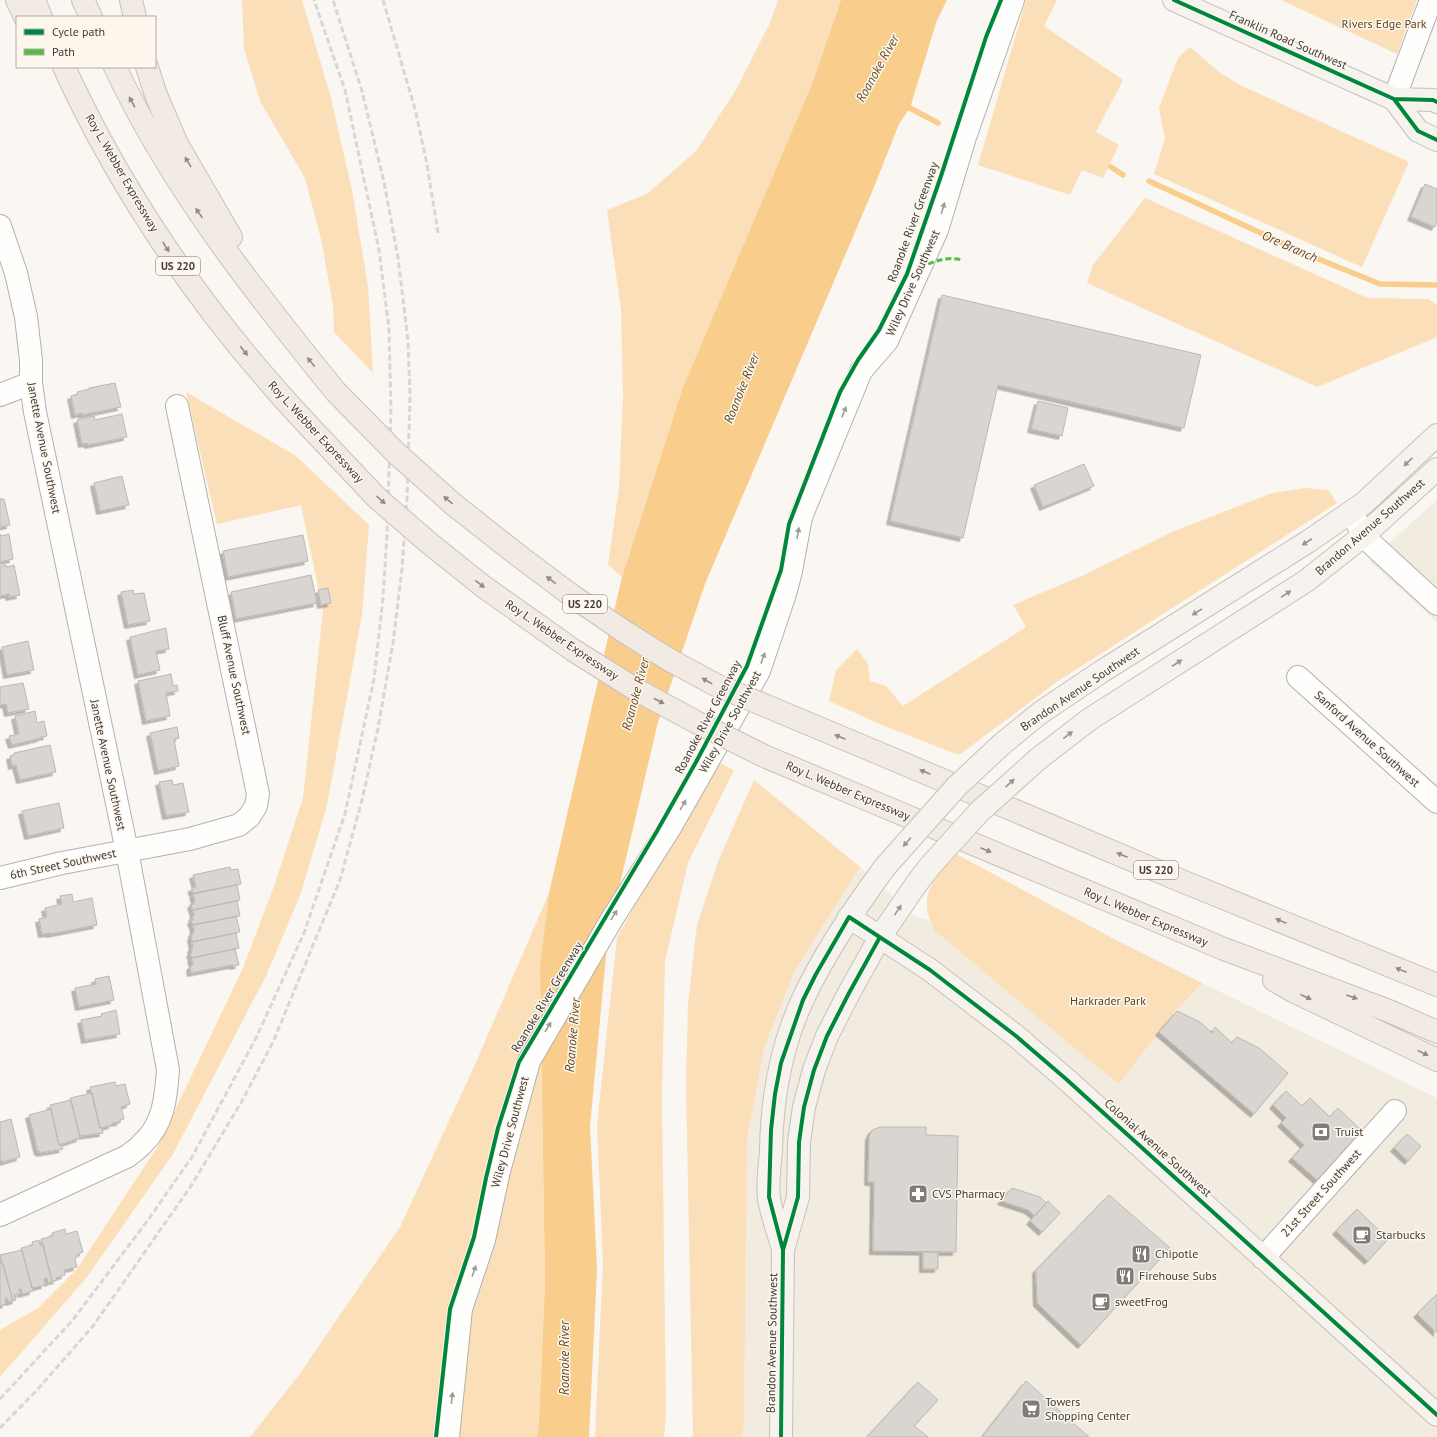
<svg xmlns="http://www.w3.org/2000/svg" width="1437" height="1437" viewBox="0 0 1437 1437" font-family="'PT Sans',sans-serif">
<defs>
<filter id="shadow"><feDropShadow dx="-3.5" dy="3.5" stdDeviation="0" flood-color="#0004"/></filter>
</defs>
<rect width="100%" height="100%" fill="#faf6f2"/>
<path fill="#f2ebe0" d="M1437,500v122l-68,-61z
M860,867l56,50 13,3 5,10 152,128 33,26 52,-68 31,-33 235,115v339h-695l2,-13 3,-286 17,-89 30,-77z"/>
<path fill="#fbdfb8" d="M242,0h60l28,94 22,96 16,96 5,87 -39,-41 -1,-26 -11,-63 -17,-65 -45,-77 -16,-52z
M778,0h63l-29,84 -129,303 -61,190 -14,-12 11,-77 4,-90 -2,-88 -14,-100 40,-16 49,-43 40,-61 34,-67z
M1026,0h31l-13,26 79,54 -27,52 23,13 -16,33 -21,-8 -12,25 -92,-30z
M1281,0h136l-20,54z
M1190,47l29,25 21,13 169,77 -47,105 -208,-93 11,-35 -6,-31 19,-50z
M1145,198l223,100 60,1 9,6v32l-120,50 -230,-104 6,-18z
M186,392l110,64 73,69 -7,90 -35,190 -26,88 -35,83 -93,178 -86,123 -87,100v-47l38,-22 39,-39 81,-123 85,-178 31,-82 29,-88 20,-188 -22,-105 -84,19z
M1306,488l22,2 9,13 -110,70 -169,108 -99,74 -75,-29 -55,-25 7,-31 21,-21 11,15 2,17 16,5 17,20 123,-79 -13,-22 71,-30 88,-43 100,-39z
M718,762l16,8 -46,93 -23,98 -3,136 4,317 -2,23h-69l8,-173 -6,-139 20,-188z
M754,780l106,87 -66,105 -30,77 -17,90 -3,285 -2,13h-49l-7,-354 2,-79 9,-79 22,-66z
M956,854l160,86 86,43 -31,33 -52,68 -33,-26 -152,-128c-17,-36 -1,-50 22,-76z
M549,893l-9,77 5,312 -6,140 -2,15h-287l49,-62 101,-148 77,-167z"/>
<path fill="#f9cd8c" d="M841,0h106l-10,20 -27,88 -11,16 -27,68 -167,392 -47,138 -50,213 -18,191 7,144 -8,167h-52l2,-15 6,-140 -5,-314 9,-75 73,-316 61,-190 129,-303z"/>
<g fill="none" stroke-linecap="round" stroke-linejoin="round">
<path stroke="#f9cd8c" stroke-width="5.5" d="M904,105l34,18
M1111,167l12,8
M1149,181l157,73 74,30 57,1"/>
</g>
<path fill="#d9d6d2" stroke="#bbb8b5" filter="url(#shadow)" d="M1425,184l12,5v34l-2,4 -24,-10z
M942,295l259,60 -17,73 -186,-43 -35,153 -73,-17z
M115,383l6,24 -39,8v-2l-7,2 -4,-19 7,-2 -1,-2 12,-3v-1z
M1038,401l30,7 -6,28 -31,-7z
M122,414l5,23 -39,8 -1,-2 -5,1 -5,-24 17,-4 1,4z
M1084,464l10,22 -51,21 -9,-22z
M122,476l7,29 -29,6 -6,-28z
M0,499h4l6,26 -10,2z
M0,534l1,2 8,-2 4,25 -13,3z
M303,535l5,26 -80,16 -5,-26z
M6,565l1,2 7,-2 6,30 -11,2v-3l-9,2v-29z
M311,575l6,28 -81,16 -5,-27z
M328,588l3,15 -10,2 -3,-15z
M133,590l1,4 10,-1 6,28 -22,4 -7,-33z
M166,628l3,21 -13,2 4,19 -22,5 -8,-38z
M28,641l6,29 -27,5 -5,-28z
M171,674l2,12 4,-1 1,6 -12,2 4,23 -24,5 -8,-40z
M23,683l6,26 -21,4 -2,-9 -6,1v-18z
M35,711l2,12 7,-2 3,15 -6,1v1l-29,7 -3,-9 10,-2 -4,-18z
M177,727l2,11 -5,2 5,26 -21,5 -8,-38z
M50,745l6,27 -36,8 -4,-15 -4,1 -2,-10 4,-1v-2z
M172,780l1,5 10,-2 6,29 -23,4 -7,-34z
M59,803l5,25 -36,8 -6,-25z
M230,867l1,3 7,-1 3,15 -47,9 -2,-1v-4l4,-1 -3,-12z
M237,885l3,15 -47,10 -1,-2 -1,-4h3l-1,-2 2,-1 -2,-7z
M72,894l1,8 19,-4 5,27 -47,9v-1l-8,1 -3,-15 8,-2 -2,-9 17,-4 -2,-8z
M237,901l3,15 -47,9 -1,-1 -1,-4h2l-1,-3 2,-1 -1,-6z
M236,916l4,16 -48,10 -1,-5 1,-1v-3l2,-1 -1,-7z
M236,933l3,15 -47,10 -2,-5 2,-1 -1,-4h2l-1,-6z
M235,949l4,16 -6,1 -1,-1 -41,8 -1,-6 3,-3 -2,-6z
M109,976l5,24 -35,7 -4,-19 21,-4 -1,-5z
M116,1010l4,24 -35,6 -4,-20 21,-4 -1,-2z
M1177,1011l23,11 12,11 3,-6 17,16 5,-6 22,11 29,25 -34,41 -95,-82z
M115,1082l1,4 9,-2 5,20 -9,3 3,12 -4,1v2l-8,1v2l-12,3 -10,-41z
M1286,1091l16,15 8,-8 20,19 8,-9 24,23 -45,49 -25,-22 12,-13 -23,-22 5,-5 -13,-13z
M92,1093l8,35h2l1,5 -23,3 -10,-38z
M71,1100l9,38 -21,7 -9,-40z
M51,1109l8,36h2l2,4 -23,4v-2l-2,1 -9,-37z
M11,1119l9,38 -17,5 -1,-2h-2v-38z
M880,1127h46v8l32,1 -2,116 -83,-1 1,-69h-6l1,-45 3,-7z
M1407,1134l14,12 -13,15 -14,-13z
M1012,1188l28,9 6,6 -11,13 -7,-6 -27,-9z
M1109,1195l61,53 -89,97 -44,-42 -1,-33z
M1048,1201l12,12 -18,19 -12,-11z
M1357,1209l31,30 -20,22 -32,-30z
M65,1229l1,5 11,-3 6,21 -5,2 -3,6 2,7 -13,3 1,5 -9,3 1,2 -5,1 -11,-42 12,-3 -1,-3z
M39,1240l1,5 3,-1 9,37 -4,2 -1,-5 -3,1 1,6 -13,3 -11,-40 12,-3 -1,-3z
M22,1250l11,41 -11,3 -1,-5h-2l1,5 -6,1 2,5 -3,1 -13,-46z
M923,1252h15v17h-15z
M0,1261l1,3h2l10,37 -5,1 -1,-4 -2,1 1,5 -6,2z
M1437,1294v39l-20,-19z
M1026,1381l63,56h-107z
M918,1382l20,18 -24,26 14,11h-61z"/>
<g fill="none" stroke-linecap="round" stroke-linejoin="round">
<defs>
<path id="minor" d="M1394,99l37,-99
M0,226l16,47 10,44 5,43v23l4,29 92,439 41,219c-2,27 -4,54 -26,74 -4,5 -10,8 -14,12l-128,59
M0,395l31,-12
M1352,512l11,24 74,68
M1298,677l139,125
M0,878l62,-15 128,-24 49,-14 10,-8 7,-11 2,-12 -81,-388
M1263,1258l132,-147
M448,1437l13,-128 23,-69 15,-69 30,-110 83,-142 59,-93 88,-155 26,-77 6,-23 10,-54 60,-146 26,-30 50,-111 28,-93 48,-137"/>
<path id="major" d="M1174,0l220,99 39,1 4,2
M1394,99l24,32 19,9
M1002,744l38,-31 61,-41 208,-131 55,-38 73,-68
M1038,759l52,-40 216,-138 57,-45 74,-67
M849,917l81,53 86,66 50,43 371,336
M783,1249c-5,-17 -11,-34 -14,-50 -2,-14 1,-35 2,-49 1,-51 10,-104 32,-151 22,-47 51,-90 82,-132
M781,1437l2,-187 15,-53 1,-55 5,-35 10,-37 13,-34 22,-43 31,-56 37,-54"/>
<path id="highway" d="M17,0l8,17
M34,0l7,17
M83,0l8,17
M131,0l4,17
M64,67c51,112 125,224 207,317 17,20 35,39 53,58
M115,67c56,119 138,223 221,325
M147,67l9,28 21,49 54,93
M876,752l296,125 265,108
M859,796l365,153 165,62 48,21
M1274,980l19,11 144,69"/>
</defs>
<use href="#minor" stroke="#b4b1ae" stroke-width="24"/>
<use href="#major" stroke="#c9c1b7" stroke-width="24"/>
<use href="#highway" stroke="#c9c1b7" stroke-width="24"/>
<use href="#minor" stroke="#fefefd" stroke-width="22"/>
<use href="#major" stroke="#f6f2ed" stroke-width="22"/>
<use href="#highway" stroke="#f1ebe3" stroke-width="22"/>
<path stroke="#d7d7d5" stroke-width="3" stroke-dasharray="6 3" stroke-linecap="butt" d="M383,0l32,109 12,55 11,69
M0,1399l72,-78 76,-101 44,-63 64,-119 48,-105 41,-119 29,-135 9,-81 4,-63 4,-126 -2,-80 -10,-79 -34,-160 -31,-90
M0,1428l38,-39 55,-63 98,-140 51,-85 31,-59 67,-162 22,-80 16,-72 15,-85 9,-74 5,-72 3,-100 -2,-56 -10,-83 -14,-76 -22,-91 -29,-91"/>
<defs>
<path id="major-bridge" d="M885,867l72,-81 45,-42
M917,883l13,-17 49,-54 59,-53"/>
<path id="highway-bridge" d="M336,392l60,61 57,51 66,52 52,39 54,37 43,27 48,26 160,67
M324,442l53,56 52,45 55,44 89,63 62,39 63,34 66,33 95,40"/>
</defs>
<use href="#major-bridge" stroke="#c9c1b7" stroke-width="24" stroke-linecap="butt"/>
<use href="#highway-bridge" stroke="#c9c1b7" stroke-width="24" stroke-linecap="butt"/>
<use href="#major-bridge" stroke="#f6f2ed" stroke-width="22"/>
<use href="#highway-bridge" stroke="#f1ebe3" stroke-width="22"/>
<path stroke="#58b947" stroke-width="3" stroke-dasharray="6 3" stroke-linecap="butt" d="M920,268c14,-7 27,-12 42,-8"/>
<defs>
<path id="cycleway" d="M1174,0l220,99 39,1 4,2
M1394,99l24,32 19,9
M783,1250l-14,-53 2,-67 4,-36 6,-31 22,-63 13,-26 33,-57 81,53 86,66 50,43 371,336
M436,1437l14,-128 24,-72 12,-59 12,-50 21,-66 138,-231 39,-69 51,-96 34,-96 8,-46 51,-132 18,-32 21,-30 28,-56 34,-98 45,-139 15,-37
M781,1437l2,-187 15,-53 1,-55 5,-35 10,-37 13,-34 22,-43 31,-56"/>
</defs>
<use href="#cycleway" stroke="#fef7ee" stroke-width="6"/>
<use href="#cycleway" stroke="#00873e" stroke-width="4"/>
</g>
<defs><path id="oneway-solid" d="M-6-.8H1V-3.2L6.5 0L1 3.2V.8H-6Z"/></defs>
<g fill="#8f8b85">
<use href="#oneway-solid" transform="translate(132 102) rotate(-119)"/>
<use href="#oneway-solid" transform="translate(188 162) rotate(-121)"/>
<use href="#oneway-solid" transform="translate(199 213) rotate(-125)"/>
<use href="#oneway-solid" transform="translate(166 247) rotate(57)"/>
<use href="#oneway-solid" transform="translate(244 351) rotate(51)"/>
<use href="#oneway-solid" transform="translate(311 362) rotate(-129)"/>
<use href="#oneway-solid" transform="translate(381 500) rotate(42)"/>
<use href="#oneway-solid" transform="translate(448 500) rotate(-139)"/>
<use href="#oneway-solid" transform="translate(551 580) rotate(-143)"/>
<use href="#oneway-solid" transform="translate(480 584) rotate(38)"/>
<use href="#oneway-solid" transform="translate(707 681) rotate(-151)"/>
<use href="#oneway-solid" transform="translate(659 701) rotate(28)"/>
<use href="#oneway-solid" transform="translate(840 737) rotate(-157)"/>
<use href="#oneway-solid" transform="translate(925 772) rotate(-157)"/>
<use href="#oneway-solid" transform="translate(986 850) rotate(23)"/>
<use href="#oneway-solid" transform="translate(1122 855) rotate(-157)"/>
<use href="#oneway-solid" transform="translate(1281 921) rotate(-158)"/>
<use href="#oneway-solid" transform="translate(1401 970) rotate(-158)"/>
<use href="#oneway-solid" transform="translate(1306 997) rotate(25)"/>
<use href="#oneway-solid" transform="translate(1352 997) rotate(20)"/>
<use href="#oneway-solid" transform="translate(1423 1053) rotate(26)"/>
</g>
<g fill="#9e9d9a">
<use href="#oneway-solid" transform="translate(943 208) rotate(-74)"/>
<use href="#oneway-solid" transform="translate(844 412) rotate(-68)"/>
<use href="#oneway-solid" transform="translate(798 533) rotate(-80)"/>
<use href="#oneway-solid" transform="translate(763 658) rotate(-70)"/>
<use href="#oneway-solid" transform="translate(683 805) rotate(-60)"/>
<use href="#oneway-solid" transform="translate(614 915) rotate(-58)"/>
<use href="#oneway-solid" transform="translate(548 1027) rotate(-59)"/>
<use href="#oneway-solid" transform="translate(474 1271) rotate(-71)"/>
<use href="#oneway-solid" transform="translate(452 1398) rotate(-84)"/>
</g>
<g fill="#9a9792">
<use href="#oneway-solid" transform="translate(1408 462) rotate(137)"/>
<use href="#oneway-solid" transform="translate(1307 542) rotate(147)"/>
<use href="#oneway-solid" transform="translate(1286 594) rotate(-33)"/>
<use href="#oneway-solid" transform="translate(1197 612) rotate(148)"/>
<use href="#oneway-solid" transform="translate(1177 663) rotate(-33)"/>
<use href="#oneway-solid" transform="translate(1068 735) rotate(-38)"/>
<use href="#oneway-solid" transform="translate(1010 783) rotate(-43)"/>
<use href="#oneway-solid" transform="translate(907 842) rotate(131)"/>
<use href="#oneway-solid" transform="translate(898 910) rotate(-56)"/>
</g>
<defs>
<symbol id="bank-square" viewBox="-11 -11 22 22"><rect x="-9" y="-9" width="18" height="18" rx="4" fill="#807d79" stroke="#fef7ee"/><path d="M-6-4H6V4H-6ZM0-2.3a2.3 2.3 0 1 0 0 4.6a2.3 2.3 0 1 0 0-4.6Z" fill="#fff"/></symbol>
<symbol id="pharmacy-square" viewBox="-11 -11 22 22"><rect x="-9" y="-9" width="18" height="18" rx="4" fill="#807d79" stroke="#fef7ee"/><path d="M-2-6h4v4h4v4h-4v4h-4v-4h-4v-4h4Z" fill="#fff"/></symbol>
<symbol id="cafe-square" viewBox="-11 -11 22 22"><rect x="-9" y="-9" width="18" height="18" rx="4" fill="#807d79" stroke="#fef7ee"/><path d="M-5.5-4.5H6V0H3Q3 3.5 0 3.5H-2.5Q-5.5 3.5-5.5 0ZM3-3.2v2h1.7v-2ZM-6 4.5H4V6H-6Z" fill="#fff"/></symbol>
<symbol id="restaurant-square" viewBox="-11 -11 22 22"><rect x="-9" y="-9" width="18" height="18" rx="4" fill="#807d79" stroke="#fef7ee"/><path d="M-5-6h1v4h1v-4h1v4h1v-4h1v5L-1.5 .5V6h-2V.5L-5-1ZM5-6V6H3V1.5H1.5Q1.5-4 5-6Z" fill="#fff"/></symbol>
<symbol id="supermarket-square" viewBox="-11 -11 22 22"><rect x="-9" y="-9" width="18" height="18" rx="4" fill="#807d79" stroke="#fef7ee"/><path d="M-6-5.5h2.5l.6 2H6L4.5 2H-2.5L-4.4-4H-6ZM-1.5 3.2a1.3 1.3 0 1 0 .1 0ZM3 3.2a1.3 1.3 0 1 0 .1 0Z" fill="#fff"/></symbol>
</defs>
<g fill-rule="evenodd">
<use href="#bank-square" x="1310" y="1121" width="22" height="22"/>
<use href="#pharmacy-square" x="907" y="1183" width="22" height="22"/>
<use href="#cafe-square" x="1351" y="1224" width="22" height="22"/>
<use href="#restaurant-square" x="1130" y="1243" width="22" height="22"/>
<use href="#restaurant-square" x="1114" y="1265" width="22" height="22"/>
<use href="#cafe-square" x="1090" y="1291" width="22" height="22"/>
<use href="#supermarket-square" x="1020" y="1398" width="22" height="22"/>
</g>
<g text-anchor="middle" stroke-width="3" stroke-linejoin="round" paint-order="stroke">
<g fill="#fef7ee" stroke="#78746f" stroke-width="1">
<rect x="156" y="257" width="44" height="18" rx="3"/>
<rect x="563" y="595" width="44" height="18" rx="3"/>
<rect x="1134" y="861" width="44" height="18" rx="3"/>
</g>
<g font-size="11" font-weight="bold" fill="#3f3c38">
<text x="178" y="270">US 220</text>
<text x="585" y="608">US 220</text>
<text x="1156" y="874">US 220</text>
</g>
<g font-size="12" fill="#5e451f" stroke="#fef7ee">
<text x="1384" y="28">Rivers Edge Park</text>
<text x="1108" y="1005">Harkrader Park</text>
</g>
<g font-size="12" fill="#3f3c38" stroke="#fef7ee">
<text transform="translate(1288 40) rotate(24)" y="4">Franklin Road Southwest</text>
<text transform="translate(122 173) rotate(60)" y="4">Roy L. Webber Expressway</text>
<text transform="translate(913 222) rotate(-70)" y="4">Roanoke River Greenway</text>
<text transform="translate(913 283) rotate(-66)" y="4">Wiley Drive Southwest</text>
<text transform="translate(316 432) rotate(47)" y="4">Roy L. Webber Expressway</text>
<text transform="translate(44 448) rotate(79)" y="4">Janette Avenue Southwest</text>
<text transform="translate(1370 527) rotate(-41)" y="4">Brandon Avenue Southwest</text>
<text transform="translate(562 640) rotate(34)" y="4">Roy L. Webber Expressway</text>
<text transform="translate(234 675) rotate(78)" y="4">Bluff Avenue Southwest</text>
<text transform="translate(1080 689) rotate(-34)" y="4">Brandon Avenue Southwest</text>
<text transform="translate(708 717) rotate(-62)" y="4">Roanoke River Greenway</text>
<text transform="translate(730 722) rotate(-61)" y="4">Wiley Drive Southwest</text>
<text transform="translate(1367 739) rotate(42)" y="4">Sanford Avenue Southwest</text>
<text transform="translate(108 765) rotate(78)" y="4">Janette Avenue Southwest</text>
<text transform="translate(848 791) rotate(23)" y="4">Roy L. Webber Expressway</text>
<text transform="translate(63 864) rotate(-12)" y="4">6th Street Southwest</text>
<text transform="translate(1146 917) rotate(23)" y="4">Roy L. Webber Expressway</text>
<text transform="translate(547 997) rotate(-59)" y="4">Roanoke River Greenway</text>
<text transform="translate(510 1132) rotate(-75)" y="4">Wiley Drive Southwest</text>
<text transform="translate(1158 1148) rotate(42)" y="4">Colonial Avenue Southwest</text>
<text transform="translate(1321 1193) rotate(-48)" y="4">21st Street Southwest</text>
<text transform="translate(772 1343) rotate(-89)" y="4">Brandon Avenue Southwest</text>
</g>
<g font-size="12" fill="#3f3c38" stroke="#fef7ee" text-anchor="start">
<text x="1335" y="1136">Truist</text>
<text x="932" y="1198">CVS Pharmacy</text>
<text x="1376" y="1239">Starbucks</text>
<text x="1155" y="1258">Chipotle</text>
<text x="1139" y="1280">Firehouse Subs</text>
<text x="1115" y="1306">sweetFrog</text>
<text x="1045" y="1406">Towers<tspan x="1045" dy="14">Shopping Center</tspan></text>
</g>
<g font-size="13" font-style="italic" fill="#624923" stroke="#fef7ee">
<text transform="translate(877 68) rotate(-61)" y="5">Roanoke River</text>
<text transform="translate(1290 246) rotate(24)" y="5">Ore Branch</text>
<text transform="translate(741 388) rotate(-68)" y="5">Roanoke River</text>
<text transform="translate(635 694) rotate(-75)" y="5">Roanoke River</text>
<text transform="translate(572 1035) rotate(-85)" y="5">Roanoke River</text>
<text transform="translate(564 1358) rotate(-90)" y="5">Roanoke River</text>
</g>
</g>
<rect x="16" y="16" width="140" height="52" fill="#fef7ee" stroke="#b2aca5"/>
<rect x="24" y="29" width="20" height="6" fill="#00873e" stroke="#b2aca5"/>
<text x="52" y="36" font-size="12" fill="#3f3c38">Cycle path</text>
<rect x="24" y="49" width="20" height="6" fill="#58b947" stroke="#b2aca5"/>
<text x="52" y="56" font-size="12" fill="#3f3c38">Path</text>
</svg>
